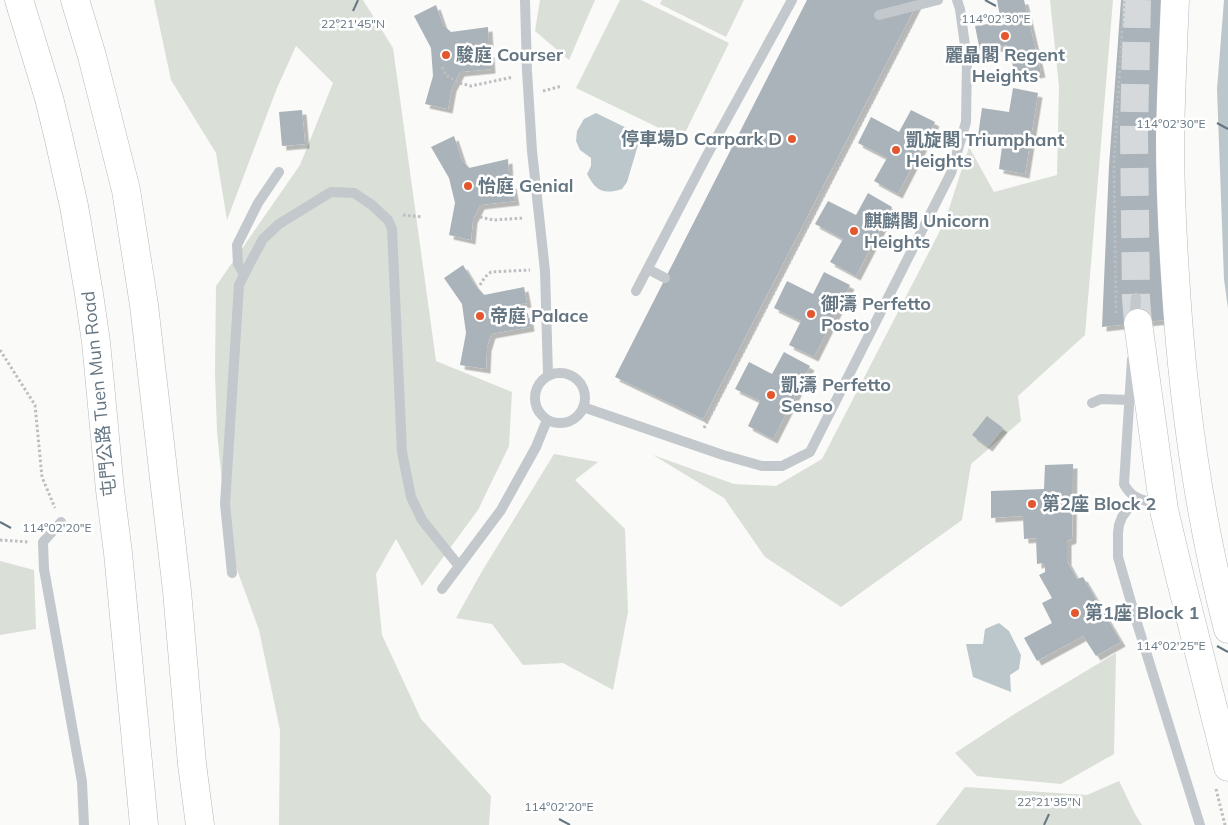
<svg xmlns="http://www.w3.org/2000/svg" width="1228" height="825" viewBox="0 0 1228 825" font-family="Mulish,'Noto Sans TC',sans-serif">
<defs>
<filter id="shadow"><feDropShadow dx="4.5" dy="4.5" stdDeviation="0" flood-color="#0004"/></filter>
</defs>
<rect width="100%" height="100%" fill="#fafaf8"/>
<path fill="#dadfd7" d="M154,0h209l30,48 43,313 76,31 -3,54 -31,64 -56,76 -26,-47 -20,35 6,61 39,84 70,77 -2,29h-210l1,-95 -21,-100 -31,-85 -11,-114 -2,-57 1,-88 84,-121 33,-82 -37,-37 -19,42 -50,132 -11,-67 -45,-73z
M540,0h55l-26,60 -34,-29z
M620,0h21l88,43 -47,96 -106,-51z
M662,0h82l-18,37 -66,-33z
M1050,0h63l-28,335 -67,61 3,25 -50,43 -9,56 -121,87 -76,-50 -41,-59 -71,-43 81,29 42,2 46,-27 123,-238 24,-74 25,45 63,-17 2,-88z
M554,454l44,8 -23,18 50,49 3,83 -15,78 -50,-27 -40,2 -31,-41 -36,-6 25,-45z
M0,561l34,9 2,59 -36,6z
M1116,653l-2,101 -53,30 -84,-8 -22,-23 61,-40z
M1119,781l16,33 7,11h-206l29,-38 122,8z"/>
<path fill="#bbc7cb" d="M1224,0h4v309l-4,-30 -7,-190z
M596,113l45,22 -14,47 -5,7c-19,6 -26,2 -35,-15l4,-8v-8l-11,-8 -4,-9 1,-10 7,-12z
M999,623l10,8 12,24 -2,14 -9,6 1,17 -38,-15 -7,-33h17l2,-15z"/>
<path fill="#aab3b9" filter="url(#shadow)" d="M807,0h112l-216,419 -88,-42z
M997,0h27l17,73 -25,4 -9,-32 -27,6 -5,-25 26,-4z
M1121,0h52v319l-71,8 7,-161z
M436,5l7,20 8,7 37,-5 1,17 -29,5 1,8 29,-4 1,16 -31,3 -8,15 -4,22 -23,-5 8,-28 -2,-28 -17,-32z
M1013,88l25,5 -13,81 -26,-5 4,-30 -25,-3 4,-28 27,4z
M302,110l3,34 -23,2 -3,-34z
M911,110l24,12 -37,72 -24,-13 13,-23 -29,-15 13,-26 28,15z
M454,136l8,24 7,8 39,-9 1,17 -25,6 1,6 27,-4 3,17 -35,4 -7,14 -2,21 -22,-5 6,-32 -6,-25 -18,-31z
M868,193l24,14 -36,69 -26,-14 13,-23 -28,-15 13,-23 28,14z
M463,265l12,20 9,10 40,-8 3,16 -31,6 2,10 30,-6 2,14 -39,7 -4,13 -1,22 -26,-4 6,-32 -4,-29 -18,-26z
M824,272l26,13 -36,72 -25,-12 12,-24 -27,-13 13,-27 26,13z
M784,352l26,14 -37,73 -25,-13 12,-25 -25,-12 14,-27 23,12z
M987,416l16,12 -15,19 -16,-12z
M1073,464l-1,75 -5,2v20l10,18 6,-2 38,65 -25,14 -13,-20 -46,25 -13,-23 28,-15 -10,-20 10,-5 -13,-23 6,-3v-4l-2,-5 -6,1 -1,-26 -12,1 -1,-23 -32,2v-27l53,-2 1,-24z"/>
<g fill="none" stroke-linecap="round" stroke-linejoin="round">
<path stroke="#d5d9db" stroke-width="28" stroke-dasharray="28 14" stroke-linecap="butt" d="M1137,0l-3,132 2,166 2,25"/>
<defs>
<path id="primary" d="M1175,0c-2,45 -4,91 -5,136 0,46 2,93 5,139 7,120 23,238 53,354
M1138,323l26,187 16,67 48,190"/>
<path id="highway" d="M19,0l30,98 9,37 16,71 15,88 7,48 14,148 8,63 26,272
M75,0l17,56 34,134 18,115 33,286 15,173 8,61"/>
</defs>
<use href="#primary" stroke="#b5babe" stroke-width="29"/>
<use href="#highway" stroke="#b4b9bd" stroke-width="29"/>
<path stroke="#bbbfc2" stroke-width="3" stroke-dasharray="2.5 2.5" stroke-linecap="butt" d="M442,67l4,8 13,8 12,3 42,-9
M543,91l19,-5
M403,215l19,2
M480,217l13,3 31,-2
M480,285l5,-8 6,-5 39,-2
M1116,313l-2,-153 10,-160
M0,350l35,55 7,72 13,31
M704,428l209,-406
M0,540l29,2
M1216,789l9,36"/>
<path stroke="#c3c8cc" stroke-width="10" d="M525,0l2,71 5,80 13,120 3,104
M879,15l59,-15
M648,269l17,9
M244,274l-6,-10 -1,-19 21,-42 21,-31
M636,291l70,-134 86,-157
M1134,322l2,-24
M1132,359l-8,125c9,18 23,14 37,24
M535 398a25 25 0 1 1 50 0a25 25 0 1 1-50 0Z
M1092,403l9,-4 28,1
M583,407l140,48 39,11h20l28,-14 141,-279 15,-51 1,-62 -7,-51 -3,-9
M1136,498l-14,19 -3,8 -1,8v24l19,66 63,202
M61,522l-18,20 1,27 38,213 2,43
M232,573l-7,-69 14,-219 11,-22 13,-24 16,-15 52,-32 23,1 18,12 16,15 4,9 10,223 9,45 11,23 37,46
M442,589l59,-79 35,-63 11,-27"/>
<use href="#primary" stroke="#fff" stroke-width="28"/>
<use href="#highway" stroke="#fff" stroke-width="28"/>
</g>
<path fill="none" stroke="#657683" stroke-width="2" d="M985,0l11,6M353,11l5,-11M1217,123l11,6M0,522l11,6M1217,646l11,6M559,819l11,6M1044,825l5,-11"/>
<g fill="#e4572e" stroke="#fff" stroke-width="2">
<circle cx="1005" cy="36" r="5"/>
<circle cx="446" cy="55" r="5"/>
<circle cx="792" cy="139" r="5"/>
<circle cx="896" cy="150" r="5"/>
<circle cx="468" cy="186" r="5"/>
<circle cx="854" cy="231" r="5"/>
<circle cx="811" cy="314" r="5"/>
<circle cx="480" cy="316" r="5"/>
<circle cx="771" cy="395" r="5"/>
<circle cx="1032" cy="504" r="5"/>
<circle cx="1075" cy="613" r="5"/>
</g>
<g text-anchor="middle" stroke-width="5" stroke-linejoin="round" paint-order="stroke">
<g font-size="18" font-weight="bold" fill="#657683" stroke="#fff" text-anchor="start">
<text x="456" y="61">駿庭 Courser</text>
<text x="1005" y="61" text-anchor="middle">麗晶閣 Regent<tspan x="1005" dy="21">Heights</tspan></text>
<text x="782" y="145" text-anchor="end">停車場D Carpark D</text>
<text x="906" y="146">凱旋閣 Triumphant<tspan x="906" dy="21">Heights</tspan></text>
<text x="478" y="192">怡庭 Genial</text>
<text x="864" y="227">麒麟閣 Unicorn<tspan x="864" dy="21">Heights</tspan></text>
<text x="821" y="310">御濤 Perfetto<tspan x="821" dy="21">Posto</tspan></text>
<text x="490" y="322">帝庭 Palace</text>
<text x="781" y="391">凱濤 Perfetto<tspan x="781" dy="21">Senso</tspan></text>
<text x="1042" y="510">第2座 Block 2</text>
<text x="1085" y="619">第1座 Block 1</text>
</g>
<g font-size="18" fill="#657683" stroke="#fff">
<text transform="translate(99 394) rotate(-96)" y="6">屯門公路 Tuen Mun Road</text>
</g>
</g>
<g font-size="12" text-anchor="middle" fill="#657683" stroke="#fff" stroke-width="5" stroke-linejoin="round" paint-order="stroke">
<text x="996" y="23">114°02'30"E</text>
<text x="353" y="28">22°21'45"N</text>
<text x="1171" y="128">114°02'30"E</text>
<text x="57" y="532">114°02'20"E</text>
<text x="1171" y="650">114°02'25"E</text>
<text x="1049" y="806">22°21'35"N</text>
<text x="559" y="811">114°02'20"E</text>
</g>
</svg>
